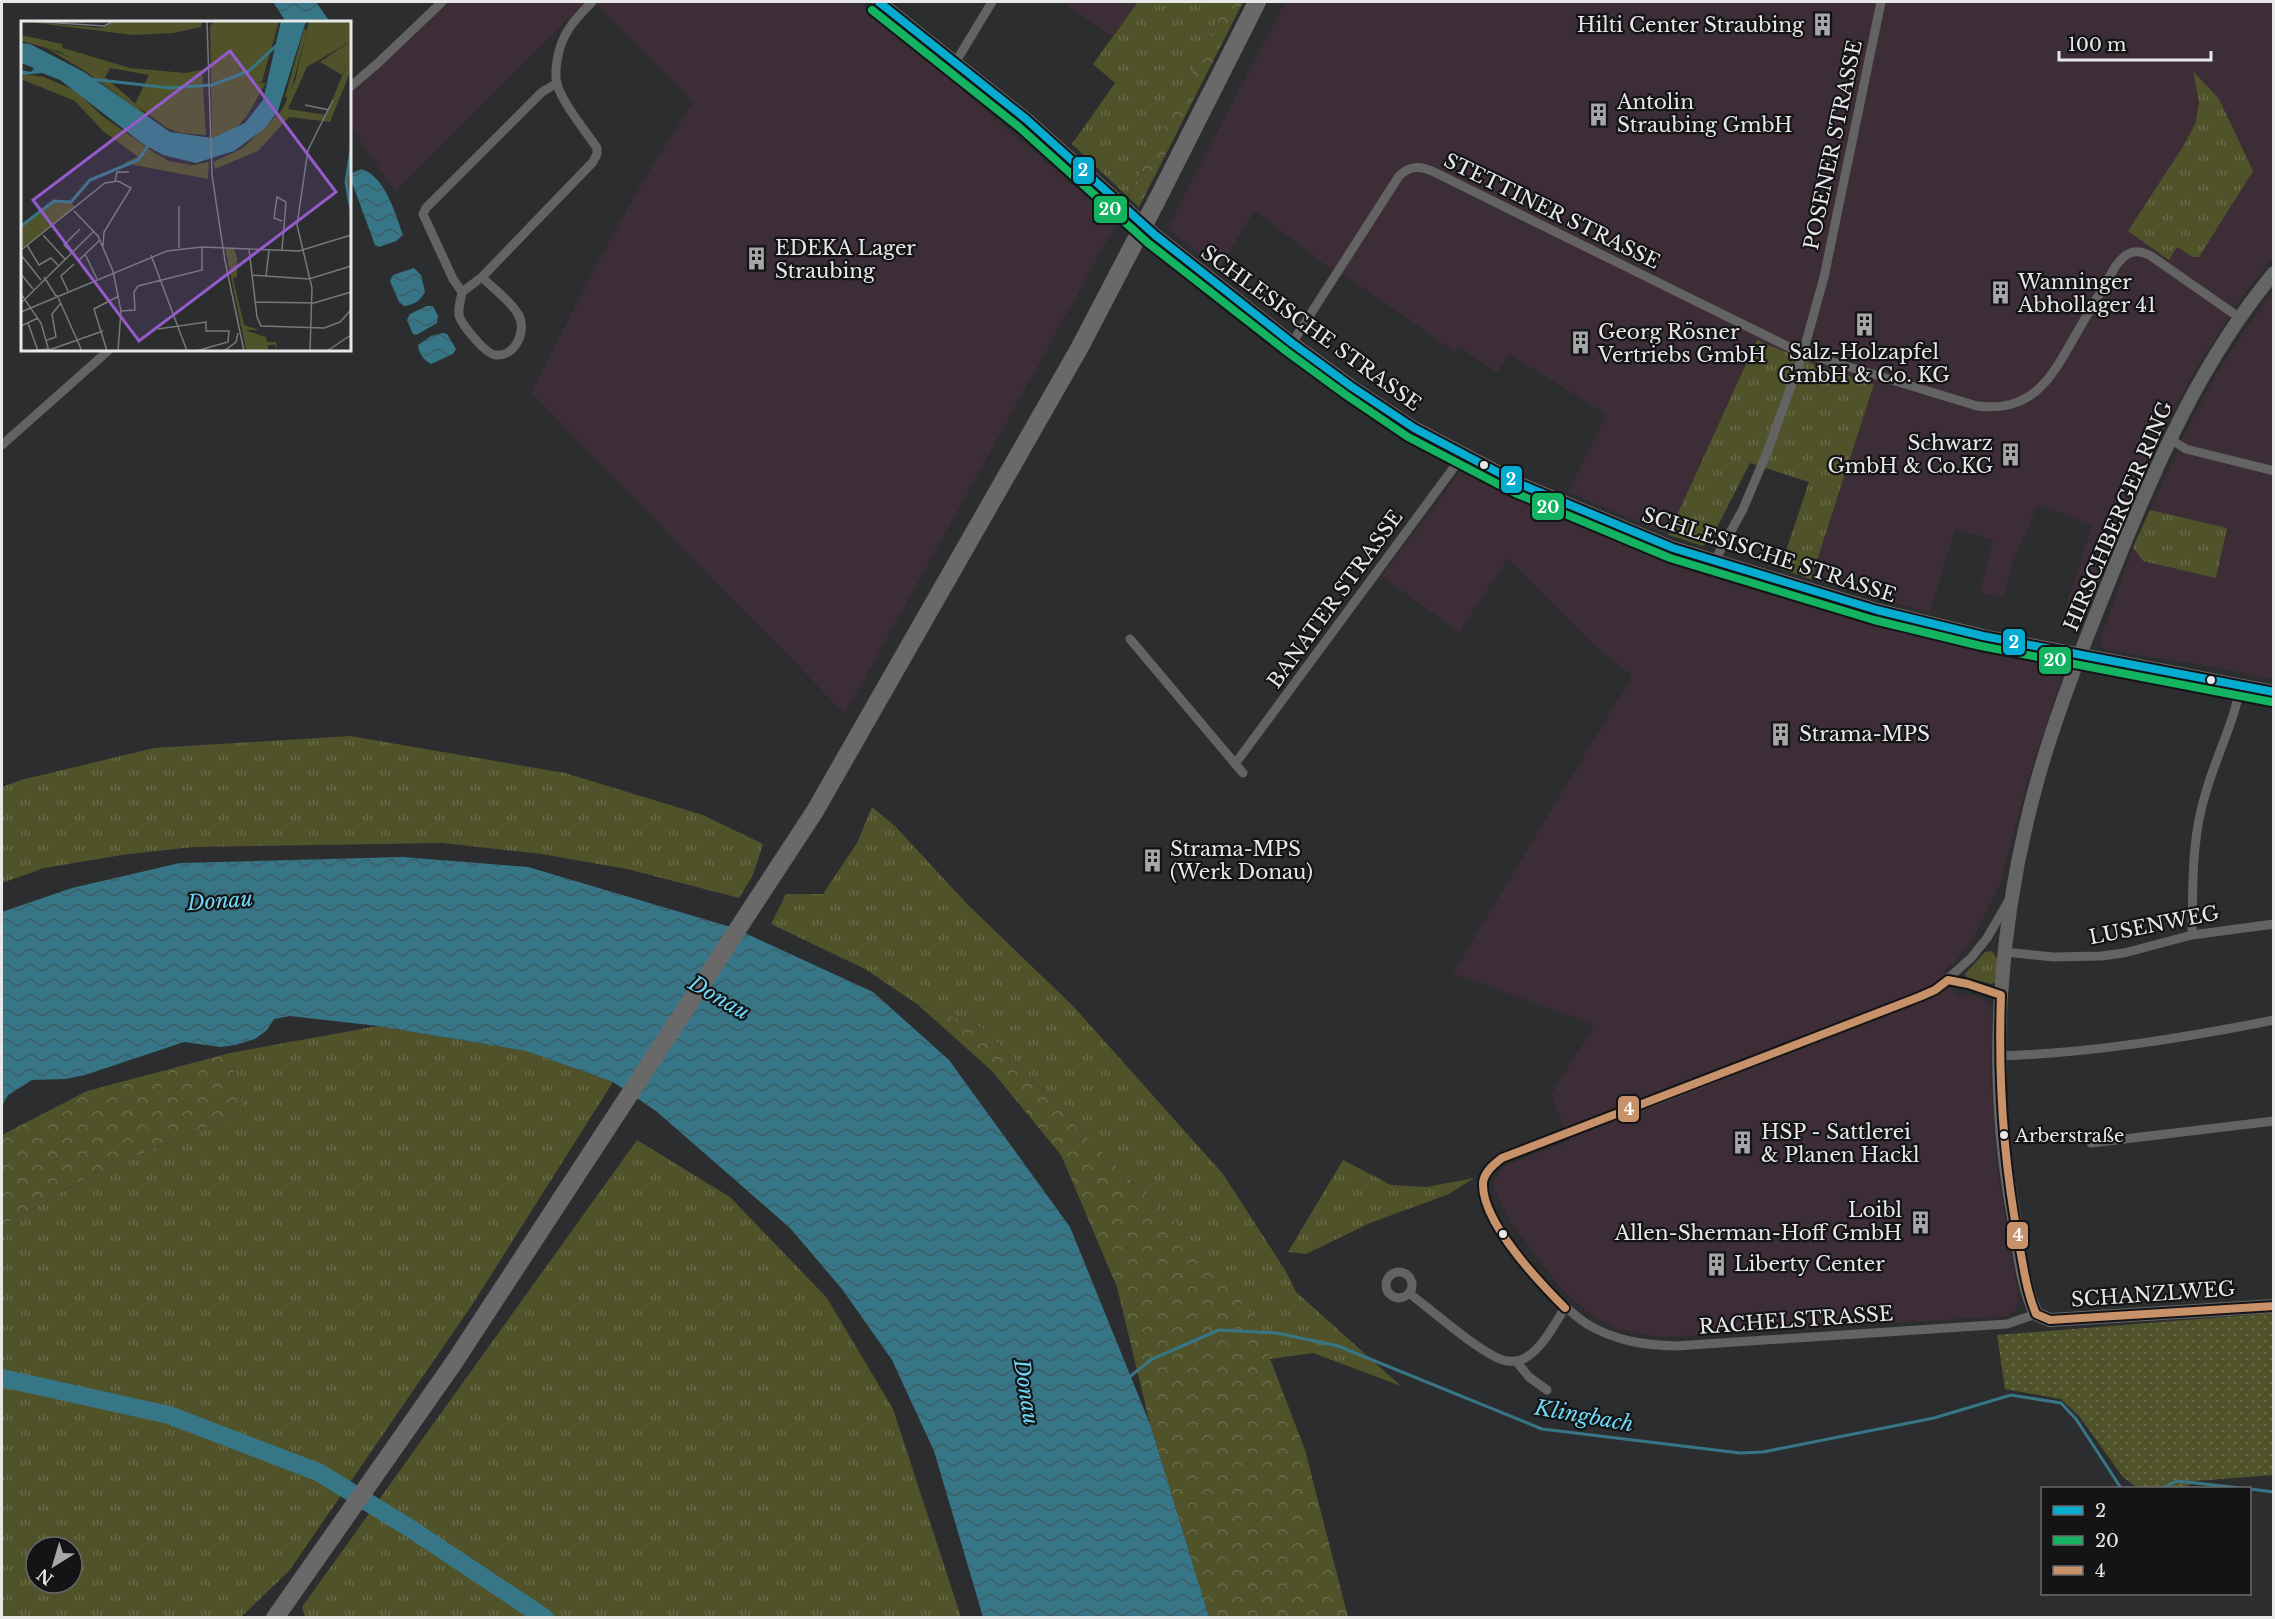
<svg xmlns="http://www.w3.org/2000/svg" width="2275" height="1619" viewBox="0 0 2275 1619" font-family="'Libre Baskerville',serif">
<defs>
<pattern id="grass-tufts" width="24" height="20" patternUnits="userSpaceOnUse" patternTransform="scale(1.5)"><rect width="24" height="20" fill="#50532a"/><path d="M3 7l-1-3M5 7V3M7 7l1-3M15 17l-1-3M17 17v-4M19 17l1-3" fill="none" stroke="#696c49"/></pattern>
<pattern id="forest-crowns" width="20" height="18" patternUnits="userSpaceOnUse" patternTransform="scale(1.5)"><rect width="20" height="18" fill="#50532a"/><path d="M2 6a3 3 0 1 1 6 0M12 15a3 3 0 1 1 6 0" fill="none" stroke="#696c49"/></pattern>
<pattern id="park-dots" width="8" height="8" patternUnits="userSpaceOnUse" patternTransform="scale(1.5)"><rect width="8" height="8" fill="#50532a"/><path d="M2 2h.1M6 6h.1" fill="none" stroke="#696c49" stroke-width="1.8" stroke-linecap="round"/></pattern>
<pattern id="water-waves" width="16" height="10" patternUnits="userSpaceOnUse" patternTransform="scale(1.5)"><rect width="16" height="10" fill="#377687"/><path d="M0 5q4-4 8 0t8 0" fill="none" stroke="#3e5e66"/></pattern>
</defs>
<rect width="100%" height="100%" fill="#2c2d2f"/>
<path fill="#3c2d36" d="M434,2h152l-191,190 -45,-67v-43l25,-21z
M594,2h266l257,221 -272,491 -314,-321 67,-131 46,-83 49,-77z
M1062,2h76l-26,35z
M1285,2h988v255l-32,42 -41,63 -54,101 -73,169 -14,-5 33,-102 -54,-20 -26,59 -9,34 -23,-6 13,-52 -38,-11 -25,84 -119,-34 63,-195 -53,-17 -64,-27 -89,195 -100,-43 38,-78 -97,-60 -12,19 -38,-26 -4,5 -105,-73 -22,-12 -73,-56 -37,58 -51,-41z
M2273,290v390l-53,-12 -114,-18 -5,-4 -1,-6 33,-93 54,-117 30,-58z
M1462,469l79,38 110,44 55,20 180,52 167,40 7,6 2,5 -3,13 -31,93 -27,102 -27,55 -19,25 -11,9 11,25 19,-1 7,2 8,7 3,7 -1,71 6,86 22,131 -3,10 -9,7 -321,20 -24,1 -21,-3 -23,-5 -20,-10 -17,-12 -22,-21 -47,-62 -15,-28 -3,-9 1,-8 9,-12 7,-4 58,-22 -18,-46 43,-70 -141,-52 179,-297 -42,-34 -82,-84 -49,74 -78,-56z"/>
<path fill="url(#grass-tufts)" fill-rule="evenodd" d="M1138,2h89l-99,195 -56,-53 43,-61 -22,-19z
M2193,71l26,28 34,72 -54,86h-6l-16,-10 -8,13 -41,-29 56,-86 12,-23 3,-20z
M1757,340l64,27 53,17 -63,195 -31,-10 29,-87 -59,-19 -39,76 -8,7 -35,-11z
M2150,510l77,18 -11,50 -73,-17 -10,-14z
M350,736l215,37 138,42 60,29 -10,31 -14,23 -112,-29 -86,-15 -99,-11 -249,4 -71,8 -78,13 -42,15v-96l19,-7 133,-32z
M872,807l23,19 72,78 106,102 150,168 62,96 11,22 105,94 -88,-33 -43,6 -90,-132 -99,-95 -96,-103 -68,-25 -52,-35 -94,-45 15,-30h37l34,-51z
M1992,951l6,9 -3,23 -4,1 -25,-7 -1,-3 20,-22z
M378,1026l148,25 87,31 -141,223 -183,266 -48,46h-239v-391l93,-53 149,-61 -14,-59zM36,1547h36v36h-36z
M637,1140l93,57 97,101 66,111 68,208h-656l-3,-10z
M1343,1160l48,25 36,2 47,-9 -25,16 -79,29 -64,31 -18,-2z"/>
<path fill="url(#forest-crowns)" d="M1227,2h16l-104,205 -11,-10z
M917,1004l68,25 96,103 99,95 75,92 50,131 43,167h-139l-59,-193 -33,-137 -56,-132 -69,-84z
M230,1053l14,59 -149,61 -93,53v-91l85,-44z"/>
<path fill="url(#park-dots)" d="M2273,1313v162l-77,6 -12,7h-46l-15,-11 -44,-61 -18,-17 -56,-10 -8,-54z"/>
<path fill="url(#water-waves)" d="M273,2h43l14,20h-44z
M362,169c24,9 33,44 41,66l-7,6 -17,6 -4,-2 -25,-68v-3z
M414,268l7,7 4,17c-4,8 -11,13 -21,14l-5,-4 -9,-21 3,-6z
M427,306h6l5,10 -1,7 -21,12 -3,-1 -6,-14 3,-6z
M443,333l4,1 9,15 -3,5 -22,10c-8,-5 -12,-10 -13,-19l13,-9z
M402,857l126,10 206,61 139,64 76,68 121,167 80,197 59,193h-226l-49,-166 -42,-91 -50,-71 -52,-61 -134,-117 -43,-29 -87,-31 -148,-25 -88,-10 -16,3 -7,11 -12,9 -19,6 -16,2 -36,-5 -99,33 -20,4 -33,1 -24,15 -6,11v-194l70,-24 108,-25z"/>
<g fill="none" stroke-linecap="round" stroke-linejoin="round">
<path stroke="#377687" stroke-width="3" d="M1128,1378l24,-19 67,-29 58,3 61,13 204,83 198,24 23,-1 171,-34 77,-23 50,8 15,16 45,69
M2162,1488l15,-7 64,7
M2250,1489l24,3"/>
<path stroke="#377687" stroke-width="18" d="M2,1378l167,37 149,57 90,55 137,91"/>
<path stroke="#636363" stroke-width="9" d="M955,63l37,-61
M557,83l-15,9 -116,116 -3,6 30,65 9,13 20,-15 111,-115 4,-8v-6c-12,-18 -34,-44 -40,-64 -2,-7 -1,-16 0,-23 4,-27 17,-41 35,-59
M350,87l28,-24 64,-61
M462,292c-1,7 -4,15 -3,23 2,9 27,40 37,40 19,2 32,-25 22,-41 -8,-14 -25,-25 -36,-37
M1292,343l107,-167c11,-11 22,-10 35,-4l363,179 180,55c56,7 74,-28 98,-70 13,-23 27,-46 40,-69 10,-14 19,-20 36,-11l89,62
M2170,439l16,10 88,22
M2,445l107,-95
M1714,562l29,-53 25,-59 35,-97 21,-76 57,-275
M1130,639l113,134
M1235,764l228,-309
M2009,900l-22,38 -16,20 -36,32 -267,106 -166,62c-8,6 -18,13 -19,25 -3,39 73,121 104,141 28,17 57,21 89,22l331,-22 29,-10
M2192,935c1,-49 -1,-96 14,-143 9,-33 30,-74 34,-106
M2005,952l48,5 48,-1 23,-3 68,-18 82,-11
M1948,980l20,4 33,11
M1999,1056c93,-3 184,-18 275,-36
M2091,1143l183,-22
M1386 1285a13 13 0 1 1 26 0a13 13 0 1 1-26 0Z
M1409,1293c21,16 71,60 94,67 6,2 16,2 22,-2 18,-10 29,-34 40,-50
M1516,1361l13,16 18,13"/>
<path stroke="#666566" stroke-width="14" d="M879,2l147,117 129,116 137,108 60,44 62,41 106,56 153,64 204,62 106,26 291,56
M2274,273c-71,85 -115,185 -156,286 -29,72 -59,145 -80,219 -39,140 -51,290 -25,434 6,33 9,72 23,102l14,6 224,-14"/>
<path stroke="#6a696a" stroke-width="18" d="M1156,202l101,-200
M275,1618l178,-254 362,-553 265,-464 50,-96"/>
<path stroke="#6a696a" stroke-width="18" d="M1130,251l26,-49"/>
<defs>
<path id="bus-1" d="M879,2l147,117 129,116 137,108 60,44 62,41 106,56 153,64 204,62 106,26 291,56"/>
<path id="bus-2" d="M872,10l147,117 129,116 138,108 60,44 62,42 107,56 155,65 204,62 107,26 291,56"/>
<path id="bus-3" d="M1565,1308c-26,-26 -83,-86 -82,-124 0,-11 11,-20 19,-26l417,-161 16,-7 13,-10 20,4 33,11c-3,82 2,162 17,243 5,26 8,52 18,76l14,6 224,-14"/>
</defs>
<use href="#bus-1" stroke="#141416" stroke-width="12"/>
<use href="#bus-2" stroke="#141416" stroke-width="12"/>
<use href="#bus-3" stroke="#141416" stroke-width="12"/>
<use href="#bus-1" stroke="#06acd0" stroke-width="8"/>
<use href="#bus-2" stroke="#13b361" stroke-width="8"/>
<use href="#bus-3" stroke="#c7916a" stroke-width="8"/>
</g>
<defs>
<symbol id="building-bare" viewBox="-9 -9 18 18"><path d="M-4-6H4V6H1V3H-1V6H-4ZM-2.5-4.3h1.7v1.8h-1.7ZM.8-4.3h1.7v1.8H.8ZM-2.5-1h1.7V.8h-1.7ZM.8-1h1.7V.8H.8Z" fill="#a6a7a9" stroke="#141416" stroke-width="2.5" paint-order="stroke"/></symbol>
</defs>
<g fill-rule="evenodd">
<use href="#building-bare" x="1806" y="8" width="33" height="33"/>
<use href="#building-bare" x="1582" y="98" width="33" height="33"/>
<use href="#building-bare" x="740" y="242" width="33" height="33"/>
<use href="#building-bare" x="1984" y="276" width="33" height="33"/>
<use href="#building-bare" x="1848" y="308" width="33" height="33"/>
<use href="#building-bare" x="1564" y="326" width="33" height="33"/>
<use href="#building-bare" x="1994" y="438" width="33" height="33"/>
<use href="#building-bare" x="1764" y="718" width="33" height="33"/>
<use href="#building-bare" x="1136" y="844" width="33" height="33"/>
<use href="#building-bare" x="1726" y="1126" width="33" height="33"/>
<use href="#building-bare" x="1904" y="1206" width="33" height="33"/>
<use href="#building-bare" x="1700" y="1248" width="33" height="33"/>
</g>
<g fill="#e7e8ea" stroke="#141416" stroke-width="2">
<circle cx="1484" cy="465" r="5"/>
<circle cx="2211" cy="680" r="5"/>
<circle cx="2004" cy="1135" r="5"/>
<circle cx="1503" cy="1234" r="5"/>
</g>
<g text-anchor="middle" stroke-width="4.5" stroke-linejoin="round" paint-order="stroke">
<g font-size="18" fill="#e7e8ea" stroke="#141416" text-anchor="start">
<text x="2015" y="1142">Arberstraße</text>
</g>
<g font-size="20" fill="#e7e8ea" stroke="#141416" text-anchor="start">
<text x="1804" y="32" text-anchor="end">Hilti Center Straubing</text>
<text x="1617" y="109">Antolin<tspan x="1617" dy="23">Straubing GmbH</tspan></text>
<text x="775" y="255">EDEKA Lager<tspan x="775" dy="23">Straubing</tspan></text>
<text x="2018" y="289">Wanninger<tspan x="2018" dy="23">Abhollager 41</tspan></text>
<text x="1598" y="339">Georg Rösner<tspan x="1598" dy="23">Vertriebs GmbH</tspan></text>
<text x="1864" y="359" text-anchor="middle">Salz-Holzapfel<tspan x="1864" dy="23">GmbH &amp; Co. KG</tspan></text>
<text x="1993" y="450" text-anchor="end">Schwarz<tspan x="1993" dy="23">GmbH &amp; Co.KG</tspan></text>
<text x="1799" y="741">Strama-MPS</text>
<text x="1170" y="856">Strama-MPS<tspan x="1170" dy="23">(Werk Donau)</tspan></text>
<text x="1761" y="1139">HSP - Sattlerei<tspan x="1761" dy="23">&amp; Planen Hackl</tspan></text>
<text x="1902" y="1217" text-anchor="end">Loibl<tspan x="1902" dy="23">Allen-Sherman-Hoff GmbH</tspan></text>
<text x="1734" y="1271">Liberty Center</text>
</g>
<g font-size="20" fill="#e7e8ea" stroke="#141416">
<text transform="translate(1833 145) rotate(-78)" y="7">POSENER STRASSE</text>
<text transform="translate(1552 211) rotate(26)" y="7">STETTINER STRASSE</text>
<text transform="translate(1311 328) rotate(36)" y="7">SCHLESISCHE STRASSE</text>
<text transform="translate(2118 516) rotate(-67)" y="7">HIRSCHBERGER RING</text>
<text transform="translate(1769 555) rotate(18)" y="7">SCHLESISCHE STRASSE</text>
<text transform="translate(1335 599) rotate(-54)" y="7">BANATER STRASSE</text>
<text transform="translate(2154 925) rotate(-11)" y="7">LUSENWEG</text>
<text transform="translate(2153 1294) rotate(-4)" y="7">SCHANZLWEG</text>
<text transform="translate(1796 1320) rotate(-4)" y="7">RACHELSTRASSE</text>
</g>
<g font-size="21" font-style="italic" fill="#70d8f6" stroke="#141416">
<text transform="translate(220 901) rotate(-4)" y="7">Donau</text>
<text transform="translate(719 998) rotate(30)" y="7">Donau</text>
<text transform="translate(1026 1392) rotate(81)" y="7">Donau</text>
<text transform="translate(1584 1416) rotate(10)" y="7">Klingbach</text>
</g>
</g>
<g transform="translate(21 21)">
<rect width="330" height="330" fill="#2c2d2f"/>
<path d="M0,0l81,7 13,-7h87l-1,6 -28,6 -40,2zM194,0h64l-17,61 -5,1 -15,28 5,5 -11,12 -24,10 -2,-112zM288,0h42v20l-44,26 -19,42 38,6 25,-61v16l-21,52 -41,-5 -31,34 -43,18 -2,-7 30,-14 39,-38 13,-29zM0,14l41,9 1,4 67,20 55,5 17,-3 4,65 -26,-2 -13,-5 -32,-24 14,-29 -39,-7 -5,9 -47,-26 -37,-10zM330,127v64l-6,-30zM116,136l46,10 26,-5 -1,17 -84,-16zM204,227l9,1 3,9v19l-4,1 11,47 15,5h-17z" fill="#50532a"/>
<path d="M283,8l3,1 -18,68 -4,-1zM22,25l51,22 34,29 26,25 -69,-51zM4,53l19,3 32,14 25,24 54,38 14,8 22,4 -8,2 -42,-8 -38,-28 -28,-30 -54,-22zM236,62h9l-19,33 -5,-5zM221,308l24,8 1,5h9l1,9 -2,-6h-7v6h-22z" fill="#50532a"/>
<path d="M30,182h20l5,4 -55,42v-22z" fill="#50532a"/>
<path d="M330,20v13l-9,21 -22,-13z" fill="#50532a"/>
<path d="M260,0h25l-28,90 -14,18 -30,22 -38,12 -33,-8 -20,-11 -83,-64 -18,-7 -21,2v-5l10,2 3,-4 -13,-5v-20l9,1 54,28 86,60 42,6 33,-15 18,-23z" fill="#377687"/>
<path fill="none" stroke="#377687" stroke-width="3" d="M70,58l79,9 42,-3 37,-14 30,-28M330,129l-5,32 5,28M0,205l33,-25 17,1 19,-22 48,-20 10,-14"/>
<path fill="none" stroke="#77787a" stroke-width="1.5" d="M7,0l76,5 10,-5M186,0l5,154 13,86 19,90M284,84l24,5M94,160l2,-9h12M158,185v42M53,190l24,25 15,35 8,40 -3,40M22,214l22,24M6,224l12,20 12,-7 7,7M228,228l8,68 4,9 63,2 16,-6 11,-12M0,229l84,-67 13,-2 13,7 -27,44 -1,14M261,229l4,-48 -9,-5 -3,21 8,3M51,232l-8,-8 16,-16M64,233l12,25M0,234l20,25M130,234l36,96M57,240l22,-21M0,253l12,15M231,254l57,4 42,-13M245,255l3,-26M23,256l12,19M47,270l-7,-15 13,-12M0,273l20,29 8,28M36,274l25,56M234,281l59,1 37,-11M0,282l73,-72M100,290l14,-1 -1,-18 4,-6 64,-16v-23M0,291l146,-61 35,-4 97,4 52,-16M7,302l10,28M0,305l17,-8M137,308l48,-7v9h23l-1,11 -32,9M26,319l9,-3 -4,-23 9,-11M28,329l54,-19M7,330l21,-2M86,330l-13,-42 25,-13M203,330l12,-9 2,-9M289,330l2,-63 -15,-63 11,-75 25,-50M306,330l24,-16"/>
<path fill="#965bca" fill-opacity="0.15" stroke="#965bca" stroke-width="3" d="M209,30l106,141 -197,149 -106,-141z"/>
<rect width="330" height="330" fill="none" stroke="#e7e8ea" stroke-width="3"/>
</g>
<g stroke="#141416" stroke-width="2">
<rect x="1072" y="156" width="23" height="29" rx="6" fill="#06acd0"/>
<rect x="1093" y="195" width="35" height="29" rx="6" fill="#13b361"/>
<rect x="1500" y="465" width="23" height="29" rx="6" fill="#06acd0"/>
<rect x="1531" y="492" width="34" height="29" rx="6" fill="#13b361"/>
<rect x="2002" y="628" width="24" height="28" rx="6" fill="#06acd0"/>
<rect x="2038" y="646" width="34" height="29" rx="6" fill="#13b361"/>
<rect x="1617" y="1095" width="23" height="28" rx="6" fill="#c7916a"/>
<rect x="2006" y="1221" width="23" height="29" rx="6" fill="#c7916a"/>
</g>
<g font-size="16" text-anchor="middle" font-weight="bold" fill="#fff">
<text x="1083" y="176">2</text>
<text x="1110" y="215">20</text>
<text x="1511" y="485">2</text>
<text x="1548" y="513">20</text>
<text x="2014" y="648">2</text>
<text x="2055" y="666">20</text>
<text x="1629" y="1115">4</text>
<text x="2018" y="1241">4</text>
</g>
<rect width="2275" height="1619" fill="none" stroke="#e7e8ea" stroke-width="6"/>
<rect x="2041" y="1487" width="210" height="108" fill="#141416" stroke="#68696b" stroke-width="1.5"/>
<rect x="2053" y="1506" width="30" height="9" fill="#06acd0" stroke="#68696b" stroke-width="1.5"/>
<text x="2095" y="1517" font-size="18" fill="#e7e8ea">2</text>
<rect x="2053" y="1536" width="30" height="9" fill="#13b361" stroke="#68696b" stroke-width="1.5"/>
<text x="2095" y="1547" font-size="18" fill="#e7e8ea">20</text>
<rect x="2053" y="1566" width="30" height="9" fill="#c7916a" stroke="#68696b" stroke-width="1.5"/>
<text x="2095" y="1577" font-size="18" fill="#e7e8ea">4</text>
<g transform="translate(54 1565) rotate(217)"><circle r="28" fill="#141416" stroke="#68696b" stroke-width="1.5"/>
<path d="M0-4.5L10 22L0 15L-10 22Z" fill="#a6a7a9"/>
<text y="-9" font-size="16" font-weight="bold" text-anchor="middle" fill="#e7e8ea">N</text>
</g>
<path d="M2059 51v9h152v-9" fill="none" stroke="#e7e8ea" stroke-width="3"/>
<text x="2068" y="51" font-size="18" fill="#e7e8ea" stroke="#141416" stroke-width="4.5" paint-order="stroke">100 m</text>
</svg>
